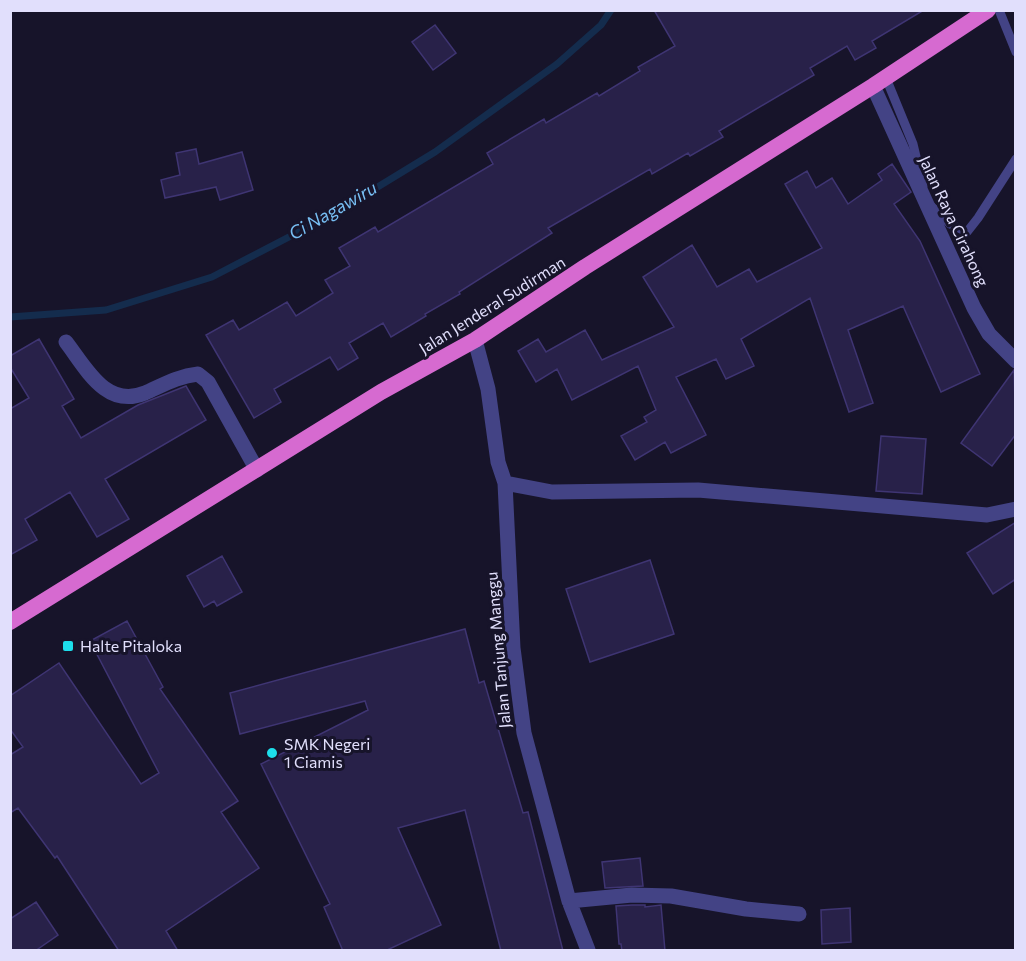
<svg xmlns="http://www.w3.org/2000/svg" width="1026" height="961" viewBox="0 0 1026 961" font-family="Commissioner,sans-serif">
<rect width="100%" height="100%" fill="#17142a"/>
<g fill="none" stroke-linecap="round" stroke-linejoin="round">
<path stroke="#142c4d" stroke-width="7" d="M10,317l96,-7 106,-33 123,-64 100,-61 122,-88 44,-39 10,-15"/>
</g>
<path fill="#282149" stroke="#3f3573" stroke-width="1.5" d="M654,10h270l-52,31 4,7 -21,12 -8,-14 -37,22 4,7 -95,56 4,6 -33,19 -2,-3 -36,21 -2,-5 -102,59 4,5 -93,59 1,2 -35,20 1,2 -35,21 -8,-14 -34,20 9,15 -20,12 -8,-13 -56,32 7,13 -27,16 -48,-83 27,-15 6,10 48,-28 9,14 37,-23 -8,-13 25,-14 -11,-18 36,-21 3,5 115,-68 -6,-11 57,-34 2,4 51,-30 2,3 41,-25 -2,-4 37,-21z
M435,25l21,28 -23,17 -21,-28z
M196,149l3,15 43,-12 11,38 -33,10 -4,-13 -51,11 -4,-18 19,-5 -4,-22z
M892,164l19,28 -17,12 26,37 60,133 -39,18 -38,-86 -55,24 25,73 -24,9 -39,-114 -69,41 13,27 -28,13 -10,-20 -40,18 30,58 -35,18 -6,-11 -30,18 -14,-24 26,-14 -3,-5 12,-7 -18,-44 -66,34 -15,-31 -21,13 -18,-31 20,-12 8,13 39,-22 17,30 72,-33 -31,-50 49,-32 25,42 32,-18 8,13 65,-34 -37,-64 22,-13 9,17 16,-10 16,26 34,-24 -4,-6z
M39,339l35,60 -12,7 19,32 57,-33 48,-19 20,34 -101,59 24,40 -32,18 -27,-45 -45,27 12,21 -27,15v-146l19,-11 -19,-31v-11z
M1014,370l2,64 -24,32 -31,-23z
M881,436l45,3 -4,55 -46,-3z
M1016,522v57l-23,15 -26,-41z
M222,556l20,36 -25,14 -3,-5 -10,6 -17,-31z
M650,560l24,74 -84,28 -24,-73z
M127,621l36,66 -3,2 78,112 -17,11 38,56 -93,63 12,20h-59l-62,-95 -2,2 -37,-50 -8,5v-58l13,-8 -13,-18v-33l49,-33 82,121 18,-11 -69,-132z
M465,629l14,54 5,-2 39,132 5,-1 35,139h-62l-36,-141 -67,18 43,97 -56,26h-42l-19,-44 6,-3 -69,-140 107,-54 -3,-9 -125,33 -10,-41z
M640,858l3,28 -38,2 -3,-26z
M36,902l22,33 -23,16h-25v-32z
M632,905h13v2l16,-2 4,46h-43l-1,-7h-2l-3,-38z
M850,908l1,34 -29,2 -1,-34z"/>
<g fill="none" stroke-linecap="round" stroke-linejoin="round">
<path stroke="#434385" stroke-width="9" d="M999,10l17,42
M886,78l27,66 10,42
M931,206l19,18 17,8 11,-14 38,-59"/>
<path stroke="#434385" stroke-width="15" d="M475,340l13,49 10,73 7,21 8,165 11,85 45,168 19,49
M66,342c20,26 40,67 79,51 18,-8 33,-17 53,-19l10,8 49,88
M505,483l47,9 146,-2 289,25 29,-6
M569,901l63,-6 39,1 75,13 53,5"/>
<path stroke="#434385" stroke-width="15" d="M873,86l101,222 15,26 27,27"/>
<path stroke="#d66ad0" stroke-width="16" d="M10,622l371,-230 94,-52 110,-73 288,-181 115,-76"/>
</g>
<g fill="#1ddeeb" stroke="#17142a" stroke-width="2">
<rect x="62" y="640" width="12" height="12" rx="3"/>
<circle cx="272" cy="753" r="6"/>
</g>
<g text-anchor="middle" stroke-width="6" stroke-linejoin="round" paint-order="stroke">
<g font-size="16" fill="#e1dffc" stroke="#17142a">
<text transform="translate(954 221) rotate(65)" y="6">Jalan Raya Cirahong</text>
<text transform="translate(492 305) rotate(-32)" y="6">Jalan Jenderal Sudirman</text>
<text transform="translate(498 650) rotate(-95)" y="6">Jalan Tanjung Manggu</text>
</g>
<g font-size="16" fill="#e1dffc" stroke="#17142a" text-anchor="start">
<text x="80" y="652">Halte Pitaloka</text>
<text x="284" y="750">SMK Negeri<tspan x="284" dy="18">1 Ciamis</tspan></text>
</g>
<g font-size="18" font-style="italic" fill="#77bef3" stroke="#17142a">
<text transform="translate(333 211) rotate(-30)" y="6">Ci Nagawiru</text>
</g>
</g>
<rect width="1026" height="961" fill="none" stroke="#e1dffc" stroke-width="24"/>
</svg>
